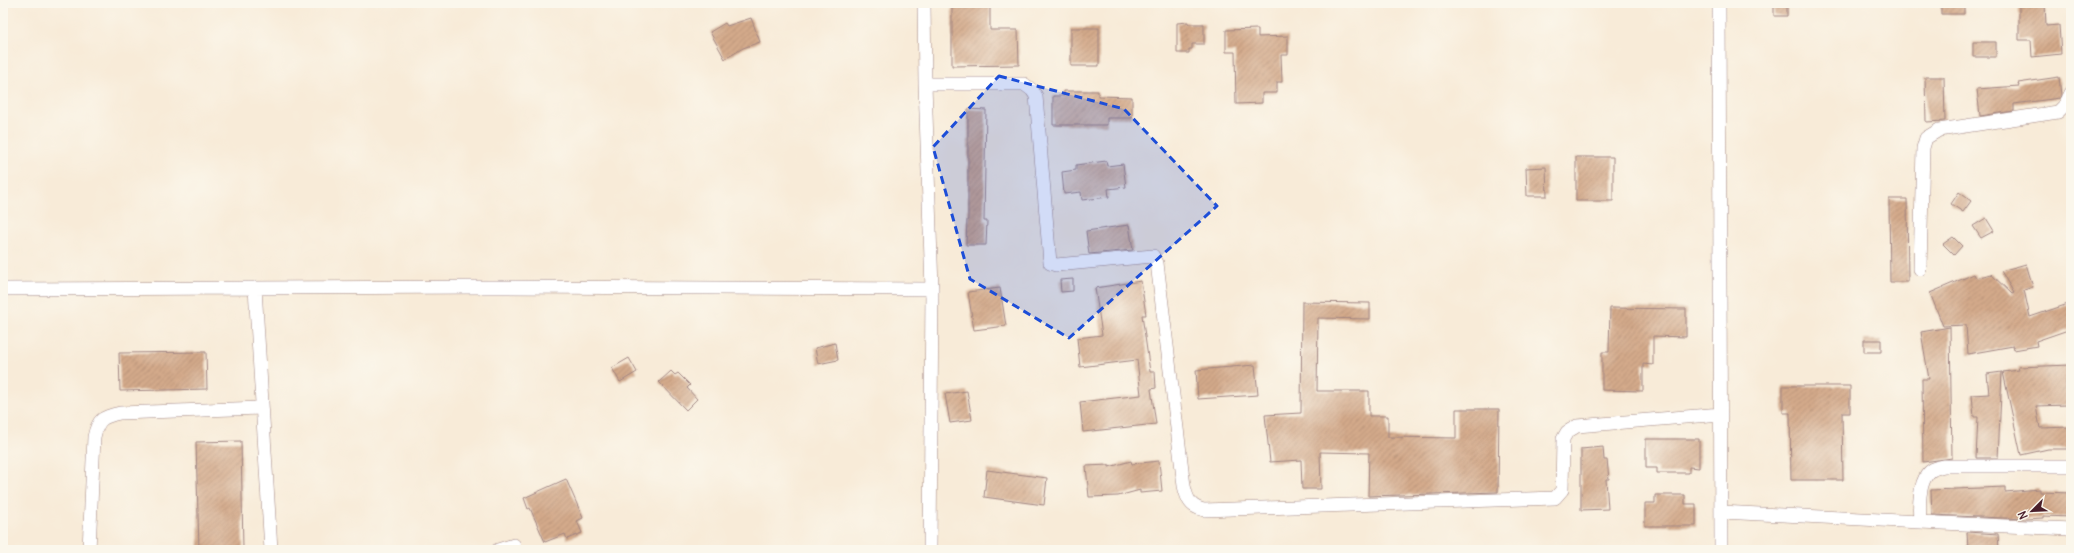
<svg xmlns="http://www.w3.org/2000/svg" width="2074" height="553" viewBox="0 0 2074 553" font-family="Delius,sans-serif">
<defs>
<pattern id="building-hatch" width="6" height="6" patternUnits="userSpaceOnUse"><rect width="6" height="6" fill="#d4aa8b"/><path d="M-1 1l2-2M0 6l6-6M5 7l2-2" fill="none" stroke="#ae8a72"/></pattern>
</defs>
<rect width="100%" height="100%" fill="#fbf7ec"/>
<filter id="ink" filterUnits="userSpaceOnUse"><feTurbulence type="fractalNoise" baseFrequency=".025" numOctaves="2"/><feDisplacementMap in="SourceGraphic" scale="8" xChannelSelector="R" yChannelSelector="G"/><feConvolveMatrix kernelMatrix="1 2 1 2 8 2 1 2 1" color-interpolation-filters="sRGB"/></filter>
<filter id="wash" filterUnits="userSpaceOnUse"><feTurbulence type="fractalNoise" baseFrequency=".012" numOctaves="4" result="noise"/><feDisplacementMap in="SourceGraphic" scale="16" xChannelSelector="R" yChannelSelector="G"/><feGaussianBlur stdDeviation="0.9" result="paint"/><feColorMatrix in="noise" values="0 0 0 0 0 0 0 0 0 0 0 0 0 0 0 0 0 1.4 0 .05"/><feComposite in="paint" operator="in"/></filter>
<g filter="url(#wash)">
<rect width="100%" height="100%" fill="#f8ebd8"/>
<g id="blocks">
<path fill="url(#building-hatch)" d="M952,3h38v27h28l1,35 -67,1z
M1774,3h13v13h-13z
M1941,3h23v11h-23z
M2019,3h26l1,23 13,-1 2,29 -29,3 -1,-17h-12z
M751,18l9,24 -17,6 -18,11 -15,-27 15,-9 2,3z
M1188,22v2h16v20h-12v5h-3v4h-12v-30z
M1071,28h28v38h-28z
M1258,29v8l30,-1v19h-7l1,27h-5v11h-15v10l-26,1 -1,-52h-9v-22z
M1973,42h23v15h-23z
M1925,77h19l1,44 -19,1z
M2059,77l2,18 -1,3 -46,6v7l-34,5 -3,-27 42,-3 -1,-3z
M1064,91h34v5l34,1v21h-25v7h-54v-29h11z
M968,109l18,1 -2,111h3l-1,24h-20l1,-25h1z
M1576,157h37v44h-37z
M1106,161l1,5 16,-2 3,23 -18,2 1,8 -27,3 -1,-8 -17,2 -2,-22 14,-2v-5z
M1546,167l1,29h-20l-1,-28z
M1959,192l12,9 -8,11 -12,-8z
M1889,199h18l1,83h-18z
M1986,218l8,13 -13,7 -8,-12z
M1129,225l4,25 -44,4 -3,-23z
M1953,237l9,9 -8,9 -11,-11z
M2026,264l7,23 -9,3 6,27 41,-14v26l-35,12 1,5 -23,4 -1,-4 -45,8 -2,-29 -23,1 -13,-33 44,-19 2,4 15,-4 21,20 2,-1 -13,-22z
M1073,279v12l-12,1 -1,-12z
M1141,281l5,34h-4l8,57h5l1,16 -5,1 5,35 -73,8 -3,-30 61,-7 -4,-35 -57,7 -3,-29 25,-3 -7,-47z
M1000,288l6,38 -32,4 -6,-38z
M1302,302l68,1v16l-52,-1 -1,73h52v25h19v21l68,1v-29h43l-1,83 -130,4 1,-43 -49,-1 1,37h-19l-1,-29 -31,2 -5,-47 36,-2z
M1610,308l76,1v28l-33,-1v29l-10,-1v27l-41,-1v-38h7z
M1950,327l2,131 -29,4 -1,-83h7l-8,-47z
M1864,340h17v12h-17z
M835,343l3,17 -20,4 -3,-16z
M206,352l1,37 -87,2 -1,-38z
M629,358l8,14 -17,10 -8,-14z
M1255,365l3,30 -60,4 -2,-29z
M2071,365v15h-5l1,25 -31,1 4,22 31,-1v22h-23l-27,6 -18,-83 16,-2 -1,-3z
M671,371l4,4 3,-2 12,12 -3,3 10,11 -11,11 -27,-28z
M2002,372l-4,86h-22l2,-41h-4l-2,-22 17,-1 -2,-20z
M1783,386h67v27h-8l1,67h-52l-1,-67h-7z
M967,391l5,29 -22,3 -5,-29z
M1646,439h53v29l-10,-1v6h-32v-5h-11z
M241,441l2,109h-44l-3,-108z
M1603,447l1,13h3l2,19h-3l2,30 -27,1v-61z
M1131,461l1,3 27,-3 3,30 -22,2v-3l-22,6 -29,1 -3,-31 23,-1v2z
M987,470l60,8 -3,27 -60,-8z
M566,479l17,39 -6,3 5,12 -15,6 -2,-5 -20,8 -15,-34 -2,1 -4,-11z
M2005,487v5l35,-3v3l31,1v24l-28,-1v2l-17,1 -94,-4 -1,-25z
M1655,495h30v9h11v22h-51v-23h10z
M1967,532l31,2 1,16h-31z"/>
</g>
</g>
<g filter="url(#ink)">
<use href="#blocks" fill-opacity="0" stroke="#a18582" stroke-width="1"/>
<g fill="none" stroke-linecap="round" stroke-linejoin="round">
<defs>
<path id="minor" d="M924,3l1,81 7,205 -2,261
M1719,3l2,547
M925,84h99l8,6 4,6 14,167 6,2 97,-9 4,7 27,223c3,13 6,21 20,24l351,-12 7,-8 1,-51 4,-7 10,-6 144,-12
M1920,269l3,-121 3,-10 13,-8 119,-18 7,-7 6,-12
M255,288l16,262
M3,289l485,-2 444,2
M1721,512l199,10c-1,-14 -2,-43 12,-52 3,-2 8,-3 12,-4h127
M1920,522l151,7
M89,550l5,-113c4,-18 8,-20 26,-24l142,-5
M498,550l16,-5"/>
</defs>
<use href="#minor" stroke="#a18582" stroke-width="14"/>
<use href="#minor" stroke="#fff" stroke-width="13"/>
</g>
</g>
<path fill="#1d4ed8" fill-opacity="0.2" stroke="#1d4ed8" stroke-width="3" stroke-dasharray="8 5" stroke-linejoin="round" d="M999,76l125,33 93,97 -148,132 -99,-59 -37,-132z"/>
<rect width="2074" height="553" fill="none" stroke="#fbf7ec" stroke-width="16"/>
<g transform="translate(2032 511) rotate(246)" stroke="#fbf7ec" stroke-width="3" paint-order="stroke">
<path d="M0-3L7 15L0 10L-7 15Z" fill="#4a1f2b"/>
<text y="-6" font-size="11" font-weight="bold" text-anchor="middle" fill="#4a1f2b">N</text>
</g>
</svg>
